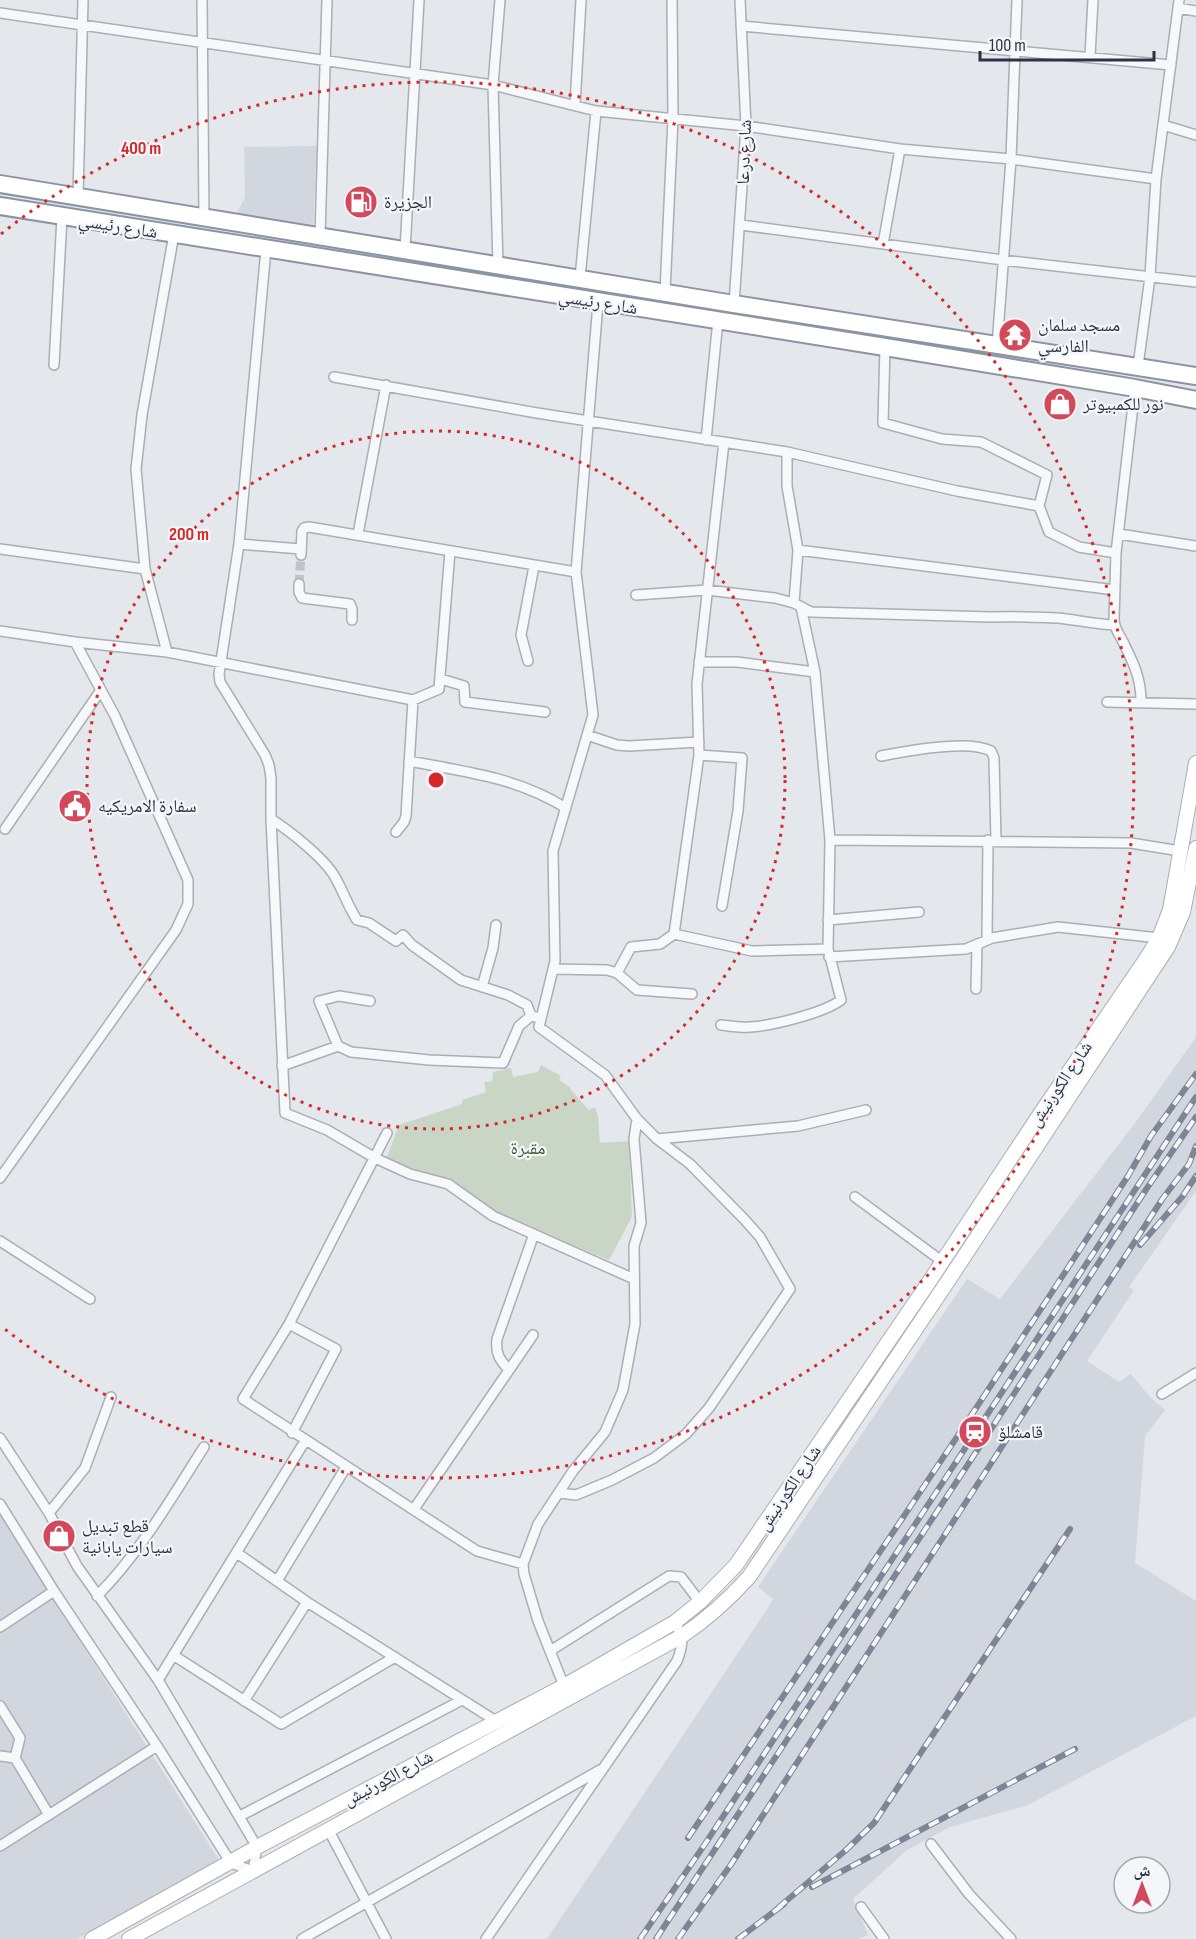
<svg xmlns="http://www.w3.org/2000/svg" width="1196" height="1939" viewBox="0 0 1196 1939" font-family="'Sofia Sans Condensed','Noto Naskh Arabic',sans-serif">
<rect width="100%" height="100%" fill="#e4e7ec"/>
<path fill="#d2d6de" d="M317,146l-4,80 -77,-11 9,-18 -1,-50z
M1196,1037v154l-67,96 5,3 -47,71 32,21 12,-8 20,24 14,12 -20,26 -10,127 61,38v115l-168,89 -78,22 -43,23 -54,49 15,36 -9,4h-312l221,-331 5,-9 -15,-12 209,-308 33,20 138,-180z
M0,1515l219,345 -142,79h-77z"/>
<path fill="#c9d6c5" d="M541,1065l20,11 -2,4 12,8 -1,1 19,21 6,-3 3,10 2,26 29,-2 3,76 -23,43 -107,-43 -51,-37 -37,-8 -27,-15 12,-32 63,-21v-4l24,-8 -2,-10 8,-1 1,-9 18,-4 2,9 25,-5z"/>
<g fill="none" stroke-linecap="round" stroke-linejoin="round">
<path stroke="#bfc3cb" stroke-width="9" stroke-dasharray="9 4.5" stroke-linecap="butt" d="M299,584l2,-29"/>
<defs>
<path id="street" d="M202,0l2,218
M1178,8l18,3
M0,13l493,72 103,26 150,15 154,23 111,10 145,20
M741,26l430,39
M1090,56l3,-56
M575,105l6,-105
M1163,125l33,10
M78,197l5,-197
M741,225l262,35 193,22
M320,236l7,-236
M883,244l17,-95
M266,249l-27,295 -20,130 1,8 45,73 4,10 2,13v41l14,294 42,17 48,28 35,16 38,10 45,32 141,63
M405,250l14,-250
M498,266l-5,-181 7,-85
M580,278l16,-167
M665,292l8,-173 -1,-119
M734,304l12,-178 -6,-126
M997,346l14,-187 6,-159
M885,347l-2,76 59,16 39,3 66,33 -8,31
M54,365l8,-148
M1138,366l12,-89 6,-98 23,-179
M334,377l203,36 250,39 170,39 82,15 10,26 30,15 37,6
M1135,388l-19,165 -2,66c0,11 7,17 11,27 10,20 16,34 16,56
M706,440l12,-120
M787,452v34l11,64 -4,53
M358,534l28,-149
M1119,534l77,12
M239,544l62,5
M0,549l145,20
M798,550l317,40
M301,555l1,-24 2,-3 5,-1 267,45
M299,584v8l3,6 48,6 2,5v11
M636,595l71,-5 68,8 19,5 17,9 180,5c22,-1 44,0 67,1 19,2 37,6 56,7
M0,631l75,11 92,10 246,48 26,-11 11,-138
M167,652l-22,-83 -9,-100 6,-54 32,-181
M528,661l-7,-26 13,-69
M699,662h38l78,10
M441,679l23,7 1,16 80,10
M1107,702l89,2
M587,735l30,10 12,1 70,-4
M699,755l43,3 -4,53 -16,95
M881,756c25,-5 88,-17 110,-5l3,7 2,82
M409,761c57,11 107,16 157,47
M271,819c19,12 53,39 64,58 8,14 13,29 22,43l12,3 27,18 7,-6 9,10 49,35 47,15 19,10 4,11
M5,829l96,-139
M396,832l8,-10 2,-6 7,-116
M830,840l301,3 49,8
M828,920l91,-8
M674,934l78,17 76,-2
M987,939l1,-99
M829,957l137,-8 26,-11 66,-11 101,11
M553,969l54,1 10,3 20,17 55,4
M617,973l14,-26 29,-3 14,-10 25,-179 -2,-71 27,-242
M482,987l11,-39 3,-23
M976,989l1,-44
M721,1025c9,1 19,3 29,2 21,-1 74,-14 91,-27l-13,-51 2,-109 -15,-168 -14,-65
M338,1046l-19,-45 20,-5 31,5
M282,1066l56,-20 13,6 78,8 74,3 16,-37 12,-10 5,1
M387,1133l-98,191 -46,75 234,152 46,13
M657,1139l141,-13 68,-16
M0,1178l176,-248 12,-26v-24l-73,-164 -40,-74
M855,1197l88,65
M0,1241l90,58
M289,1324l47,25 -44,84
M509,1370c-9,-10 -14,-16 -12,-31l37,-105
M1162,1394l34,-21
M0,1438l49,75 28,53 81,114 99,167 -4,24 -22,-8 -74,-117 -103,-155 -54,-87
M559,1493l17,2 36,-15 42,-22 32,-24 23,-26 81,-119 -30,-52 -16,-18 -54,-55 -33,-25 -20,-20 -32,-44 -66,-48 16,-66 -2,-110 40,-136 -17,-143 22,-269
M414,1509l119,-174
M49,1513l36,-45 26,-71
M237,1553l70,49 189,119
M277,1581l69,-114
M97,1596c43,-43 75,-99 107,-149
M0,1627l54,-36
M550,1651l119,-75 12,1 19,25
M173,1655l108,69 114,-67
M158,1680l147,-239
M564,1686l-26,-65 -14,-47 -1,-10 15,-40 35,-53 32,-39 18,-42 12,-66 -1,-78 7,-23 -7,-84 3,-20
M244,1701l63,-99
M0,1706l20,32 -5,20 -15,-2
M15,1758l34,57
M240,1816l222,-116
M328,1829l58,110
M931,1844l38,50 42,45
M0,1846l157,-100
M861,1907l23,32
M302,1939l298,-169
M486,1939l191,-278c7,-18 6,-23 -2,-39"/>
<path id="secondary" d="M92,1939l165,-92 307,-161 111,-64 25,-20 36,-37 193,-283 113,-171 104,-152 13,-21 11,-28 26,-147
M129,1939l553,-303c25,-17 47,-37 67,-59l201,-299 218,-331 15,-35 13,-64"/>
<path id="highway" d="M0,184l734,120 462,72
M0,206l885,141 250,41 61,12"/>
</defs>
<use href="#street" stroke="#a9aeb7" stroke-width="12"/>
<use href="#secondary" stroke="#a9aeb7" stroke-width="16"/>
<use href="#highway" stroke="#8b94a3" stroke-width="20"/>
<use href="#street" stroke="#f7f8fa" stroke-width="9"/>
<use href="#secondary" stroke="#fff" stroke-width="14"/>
<use href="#highway" stroke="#fff" stroke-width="16"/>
<defs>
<path id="rail" d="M1140,1245l42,-48 14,-21
M688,1838l277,-413 163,-249 23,-40 45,-62
M812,1887l263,-138
M778,1908l68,-58 28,-27 196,-294
M640,1939l63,-92 493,-750
M656,1939l328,-499 163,-252 49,-71
M678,1939l54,-76 431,-665 26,-34 7,-18
M738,1939l46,-35"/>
</defs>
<use href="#rail" stroke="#7d8696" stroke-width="6"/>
<use href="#rail" stroke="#f4f6f9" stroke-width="4" stroke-dasharray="11" stroke-linecap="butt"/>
</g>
<g fill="none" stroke="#d62828" stroke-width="3" stroke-dasharray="3 6">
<circle cx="436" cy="780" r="349"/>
<path d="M1 234A698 698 0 1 1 1 1326"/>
</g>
<defs>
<symbol id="fuel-disc" viewBox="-11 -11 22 22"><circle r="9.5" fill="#d1495b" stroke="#f4f6f9"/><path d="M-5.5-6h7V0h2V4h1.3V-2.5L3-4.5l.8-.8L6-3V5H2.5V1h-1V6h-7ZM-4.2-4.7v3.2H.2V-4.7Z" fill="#fff"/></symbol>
<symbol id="temple-disc" viewBox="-11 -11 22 22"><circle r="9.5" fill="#d1495b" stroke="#f4f6f9"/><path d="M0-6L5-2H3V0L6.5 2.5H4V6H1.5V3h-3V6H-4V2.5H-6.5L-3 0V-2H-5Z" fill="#fff"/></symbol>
<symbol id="shop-disc" viewBox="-11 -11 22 22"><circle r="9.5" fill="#d1495b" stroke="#f4f6f9"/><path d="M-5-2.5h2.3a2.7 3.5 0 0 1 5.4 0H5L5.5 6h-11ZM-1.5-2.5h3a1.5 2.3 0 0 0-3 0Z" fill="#fff"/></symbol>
<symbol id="civic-disc" viewBox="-11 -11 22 22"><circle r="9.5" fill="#d1495b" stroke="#f4f6f9"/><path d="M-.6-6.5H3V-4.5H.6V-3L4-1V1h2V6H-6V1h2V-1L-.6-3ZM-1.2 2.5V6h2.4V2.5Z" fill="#fff"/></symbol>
<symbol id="station-disc" viewBox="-11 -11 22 22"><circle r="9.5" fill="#d1495b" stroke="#f4f6f9"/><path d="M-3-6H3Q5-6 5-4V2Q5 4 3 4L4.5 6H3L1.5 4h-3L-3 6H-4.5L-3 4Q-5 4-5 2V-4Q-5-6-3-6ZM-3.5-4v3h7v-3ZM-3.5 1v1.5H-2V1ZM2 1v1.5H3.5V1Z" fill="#fff"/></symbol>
</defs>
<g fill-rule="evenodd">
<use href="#fuel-disc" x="342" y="183" width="38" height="38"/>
<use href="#temple-disc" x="996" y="316" width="38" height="38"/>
<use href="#shop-disc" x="1041" y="385" width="38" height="38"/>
<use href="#civic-disc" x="56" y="787" width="38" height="38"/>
<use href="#station-disc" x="956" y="1413" width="38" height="38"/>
<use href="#shop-disc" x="40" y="1517" width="38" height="38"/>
</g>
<g text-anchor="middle" stroke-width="4.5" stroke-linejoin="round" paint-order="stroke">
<g font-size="18" fill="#2b3445" stroke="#f4f6f9">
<text transform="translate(744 152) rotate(-88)" y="6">شارع درعا</text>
<text transform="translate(118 226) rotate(9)" y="6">شارع رئيسي</text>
<text transform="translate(598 302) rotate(9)" y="6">شارع رئيسي</text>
<text transform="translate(1060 1084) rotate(-56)" y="6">شارع الكورنيش</text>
<text transform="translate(789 1488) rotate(-56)" y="6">شارع الكورنيش</text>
<text transform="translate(388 1778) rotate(-28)" y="6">شارع الكورنيش</text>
</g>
<g font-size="18" fill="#2b3445" stroke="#f4f6f9" text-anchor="start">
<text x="384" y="208">الجزيرة</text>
<text x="1038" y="331">مسجد سلمان<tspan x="1038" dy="21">الفارسي</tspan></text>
<text x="1083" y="410">نور للكمبيوتر</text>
<text x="98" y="812">سفارة الامريكيه</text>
<text x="998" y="1438">قامشلۆ</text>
<text x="82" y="1532">قطع تبديل<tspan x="82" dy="21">سيارات يابانية</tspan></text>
</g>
<g font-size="18" fill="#3f6138" stroke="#f4f6f9">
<text x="528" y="1154">مقبرة</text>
</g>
</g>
<circle cx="436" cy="780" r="9" fill="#d62828" stroke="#f4f6f9" stroke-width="3"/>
<g font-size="18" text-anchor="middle" font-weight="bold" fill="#d62828" stroke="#f4f6f9" stroke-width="4.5" stroke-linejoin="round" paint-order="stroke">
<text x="141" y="154">400 m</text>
<text x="189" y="540">200 m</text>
</g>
<g transform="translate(1142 1885)"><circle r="28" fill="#f4f6f9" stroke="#a4a8b1" stroke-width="1.5"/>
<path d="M0-4.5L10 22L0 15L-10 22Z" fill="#d1495b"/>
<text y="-9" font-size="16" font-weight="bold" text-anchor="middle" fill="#2b3445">ش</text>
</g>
<path d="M980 51v9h174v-9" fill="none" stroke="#2b3445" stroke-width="3"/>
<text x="989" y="51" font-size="18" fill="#2b3445" stroke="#f4f6f9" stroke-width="4.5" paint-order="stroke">100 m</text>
</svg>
